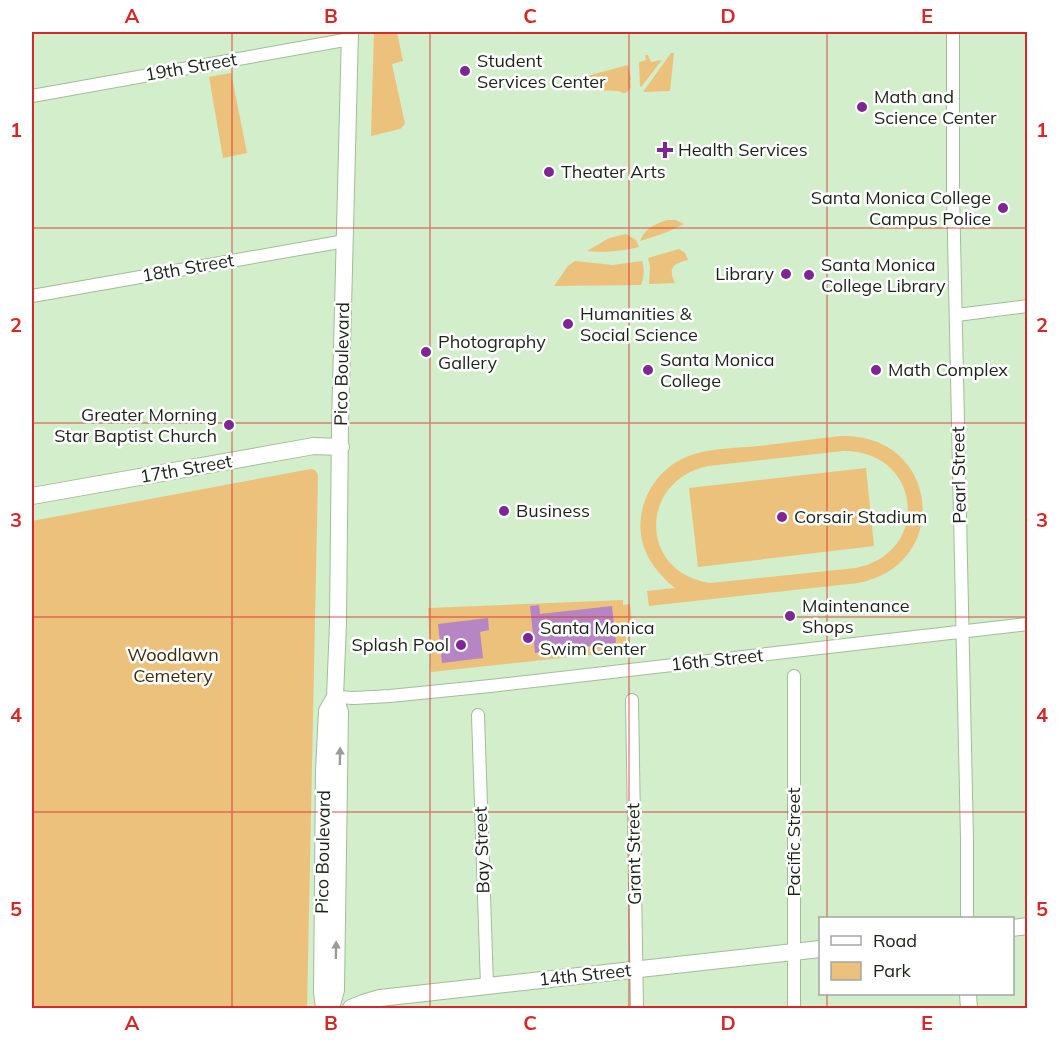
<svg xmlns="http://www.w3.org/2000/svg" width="1059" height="1040" viewBox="0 0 1059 1040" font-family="Mulish,sans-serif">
<rect width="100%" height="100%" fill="#d2eeca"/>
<path fill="#ebc17c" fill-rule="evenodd" d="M374,32h23l6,29 -11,3 13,60 -5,5 -29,7z
M671,53h3l-4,38 -27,1z
M645,55h3l3,7 11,-2 -21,27 -1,-1 -1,-24 7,-2z
M628,65l3,14 -1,2 1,6c-3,6 -7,8 -12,4l-48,-2 1,-9z
M231,73l16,80 -24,5 -14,-81z
M667,220h8l9,4 -19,9 -25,8c5,-13 15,-17 27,-21z
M626,234l10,6 3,7c-17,4 -34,6 -52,4l22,-13z
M679,249l6,4 3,7c-16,4 -20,8 -13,23l-26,1 1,-18 -2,-8z
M575,261l38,4 29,-4c3,9 2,16 -1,24l-87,1 14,-20z
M841,436c99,-3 112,129 17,147l-209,23 -2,-15 28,-3c-22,-18 -38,-41 -34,-71 4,-30 25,-55 54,-63 20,-6 43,-6 64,-8 27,-3 55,-7 82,-10zM843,451c79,-1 89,102 13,117l-146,15c-71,-10 -72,-102 -2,-117z
M866,468l8,78 -176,21 -9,-79z
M311,469l4,1 3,5 -11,533h-275v-487z
M623,600v5l7,-1 2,20 -8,1 3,26 -196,21 -3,-64z"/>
<path fill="#b586c3" d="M539,605l1,9 72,-8 4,37 -81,10 -5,-47z
M488,618l1,12 -9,2 3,26 -41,5 -4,-39z"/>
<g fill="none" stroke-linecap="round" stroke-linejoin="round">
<defs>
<path id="street" d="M953,32v160l14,647v79
M32,96l318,-57
M32,296l313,-55
M957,315l71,-9
M794,676v332
M335,697l19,1 36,-2 100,-10 538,-62
M632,700l5,308
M478,715l9,271"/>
<path id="secondary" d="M32,496l282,-50 27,1
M1012,928l16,-2
M968,994l1,14
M324,1008l-2,-16 2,-221 3,-60 8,-14
M331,1008l5,-18 4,-278 -5,-15 3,-74 2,-197 10,-394
M351,1008l12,-5 17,-5 440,-49"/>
</defs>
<use href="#street" stroke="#a2bc9a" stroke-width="14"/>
<use href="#secondary" stroke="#a2bc9a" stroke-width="18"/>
<use href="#street" stroke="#fff" stroke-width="12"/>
<use href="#secondary" stroke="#fff" stroke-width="16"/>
</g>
<defs><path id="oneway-solid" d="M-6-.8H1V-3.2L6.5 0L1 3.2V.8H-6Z" transform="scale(1.5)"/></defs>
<g fill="#989c97">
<use href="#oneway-solid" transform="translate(340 756) rotate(-89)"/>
<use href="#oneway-solid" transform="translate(336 950) rotate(-89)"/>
</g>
<path fill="none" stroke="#d62828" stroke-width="1.5" stroke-opacity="0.55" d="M232,32v976M430,32v976M629,32v976M827,32v886M32,228h996M32,423h996M32,617h996M32,812h996M827,994v14"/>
<g fill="#7e2694" stroke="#fff" stroke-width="2">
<circle cx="465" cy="71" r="6"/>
<circle cx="862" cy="107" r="6"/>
<path d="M662 141h6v6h6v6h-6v6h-6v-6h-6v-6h6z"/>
<circle cx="549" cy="172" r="6"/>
<circle cx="1003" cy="208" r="6"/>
<circle cx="786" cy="274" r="6"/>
<circle cx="809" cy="275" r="6"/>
<circle cx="568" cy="324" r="6"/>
<circle cx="426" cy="352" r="6"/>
<circle cx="648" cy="370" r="6"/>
<circle cx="876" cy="370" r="6"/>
<circle cx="229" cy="425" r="6"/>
<circle cx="504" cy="511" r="6"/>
<circle cx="782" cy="517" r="6"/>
<circle cx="790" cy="616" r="6"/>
<circle cx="528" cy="638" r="6"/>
<circle cx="461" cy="645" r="6"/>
</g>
<g text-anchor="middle" stroke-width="5" stroke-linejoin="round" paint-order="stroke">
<g font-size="18" fill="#1a2417" stroke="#fff" text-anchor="start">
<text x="477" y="67">Student<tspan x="477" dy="21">Services Center</tspan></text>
<text x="874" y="103">Math and<tspan x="874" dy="21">Science Center</tspan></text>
<text x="678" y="156">Health Services</text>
<text x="561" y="178">Theater Arts</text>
<text x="991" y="204" text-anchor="end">Santa Monica College<tspan x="991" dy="21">Campus Police</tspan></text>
<text x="821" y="271">Santa Monica<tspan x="821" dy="21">College Library</tspan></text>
<text x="774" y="280" text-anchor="end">Library</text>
<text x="580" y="320">Humanities &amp;<tspan x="580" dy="21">Social Science</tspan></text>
<text x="438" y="348">Photography<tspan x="438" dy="21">Gallery</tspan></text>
<text x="660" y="366">Santa Monica<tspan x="660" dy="21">College</tspan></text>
<text x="888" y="376">Math Complex</text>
<text x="217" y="421" text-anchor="end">Greater Morning<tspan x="217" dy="21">Star Baptist Church</tspan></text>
<text x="516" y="517">Business</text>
<text x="794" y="523">Corsair Stadium</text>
<text x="802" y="612">Maintenance<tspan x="802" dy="21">Shops</tspan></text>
<text x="540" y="634">Santa Monica<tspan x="540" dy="21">Swim Center</tspan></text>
<text x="449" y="651" text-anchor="end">Splash Pool</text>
</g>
<g font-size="18" fill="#1a2417" stroke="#fff">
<text transform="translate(191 67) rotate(-10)" y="6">19th Street</text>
<text transform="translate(188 268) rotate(-10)" y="6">18th Street</text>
<text transform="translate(342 364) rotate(-89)" y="6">Pico Boulevard</text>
<text transform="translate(186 469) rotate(-10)" y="6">17th Street</text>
<text transform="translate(959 475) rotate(-91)" y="6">Pearl Street</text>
<text transform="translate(717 660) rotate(-6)" y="6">16th Street</text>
<text transform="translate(794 842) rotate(-90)" y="6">Pacific Street</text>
<text transform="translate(482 850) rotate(-92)" y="6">Bay Street</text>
<text transform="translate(323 852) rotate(-89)" y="6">Pico Boulevard</text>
<text transform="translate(634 854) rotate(-91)" y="6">Grant Street</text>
<text transform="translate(585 975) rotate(-6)" y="6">14th Street</text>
</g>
<g font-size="18" fill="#3c2b0b" stroke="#fff">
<text x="173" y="661">Woodlawn<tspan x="173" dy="21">Cemetery</tspan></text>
</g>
</g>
<rect width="1059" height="1040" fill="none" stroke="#ffffff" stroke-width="66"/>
<rect x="819" y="917" width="195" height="78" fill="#ffffff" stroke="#a3a7a2" stroke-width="1.5"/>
<rect x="831" y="936" width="30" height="9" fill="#ffffff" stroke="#a3a7a2" stroke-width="1.5"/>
<text x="873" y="947" font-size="18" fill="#1a2417">Road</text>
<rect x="831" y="962" width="30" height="18" fill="#ebc17c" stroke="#a3a7a2" stroke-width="1.5"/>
<text x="873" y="977" font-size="18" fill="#1a2417">Park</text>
<rect x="33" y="33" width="993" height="974" fill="none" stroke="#d62828" stroke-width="2"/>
<g font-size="20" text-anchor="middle" font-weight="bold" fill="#d62828">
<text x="132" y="23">A</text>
<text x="331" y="23">B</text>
<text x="530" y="23">C</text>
<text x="728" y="23">D</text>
<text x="927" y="23">E</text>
<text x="16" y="137">1</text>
<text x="1042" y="137">1</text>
<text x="16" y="332">2</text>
<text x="1042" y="332">2</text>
<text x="16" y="527">3</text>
<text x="1042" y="527">3</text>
<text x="16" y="722">4</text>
<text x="1042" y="722">4</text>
<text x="16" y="916">5</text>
<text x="1042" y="916">5</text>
<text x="132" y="1030">A</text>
<text x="331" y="1030">B</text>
<text x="530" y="1030">C</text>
<text x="728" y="1030">D</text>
<text x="927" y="1030">E</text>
</g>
</svg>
